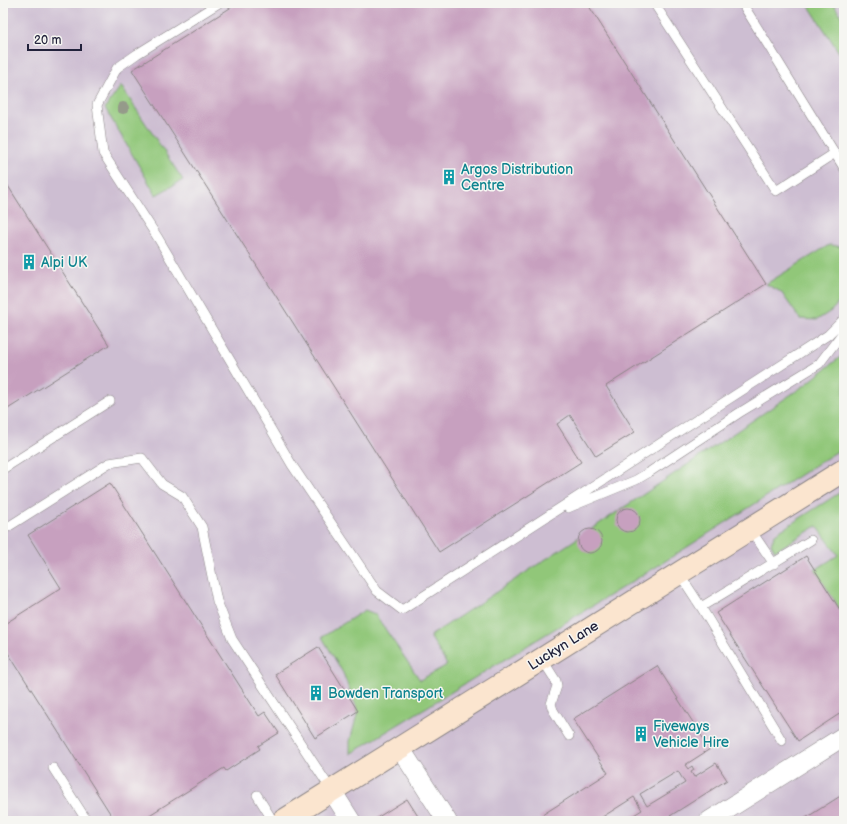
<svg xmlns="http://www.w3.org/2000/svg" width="847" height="824" viewBox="0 0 847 824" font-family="'Balsamiq Sans',sans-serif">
<rect width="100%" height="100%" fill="#f6f6f2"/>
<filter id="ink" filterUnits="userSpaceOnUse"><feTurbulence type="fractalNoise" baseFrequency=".025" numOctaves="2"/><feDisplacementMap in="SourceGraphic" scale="8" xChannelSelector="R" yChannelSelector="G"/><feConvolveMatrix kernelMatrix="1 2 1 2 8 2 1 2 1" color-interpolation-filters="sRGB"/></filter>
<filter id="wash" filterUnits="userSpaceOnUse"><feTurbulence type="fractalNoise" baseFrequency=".012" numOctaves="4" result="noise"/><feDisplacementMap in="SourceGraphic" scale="16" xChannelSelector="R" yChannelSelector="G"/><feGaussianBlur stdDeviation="0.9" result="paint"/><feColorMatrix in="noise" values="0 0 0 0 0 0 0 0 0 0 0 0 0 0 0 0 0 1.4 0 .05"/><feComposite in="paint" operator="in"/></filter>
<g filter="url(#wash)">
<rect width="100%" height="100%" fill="#f2e6d0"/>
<path fill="#cdbed2" d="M3,3h841v818h-841z"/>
<path fill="#91c779" stroke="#5a745a" d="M807,3h26l11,18v39z
M121,86l62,94 -27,15 -51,-87z
M829,245l8,1 7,2v49l-13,14 -14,9 -17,-1 -19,-27 -15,-8z
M844,354v93l-188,120 -306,187v-13l8,-30 -15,-38 -21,-36 43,-27 10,4 45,66 27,-15 -17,-29 211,-140 164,-111z
M844,490v126l-29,-46 23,-15 -21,-29 -42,25 -4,-7 4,-10z"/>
<g id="blocks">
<path fill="#c7a0bf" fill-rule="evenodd" d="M238,3h349l179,281 -160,102 29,46 -39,24 -26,-41 -13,9 24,38 -142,90 -307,-482z
M3,178l106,167 -106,67z
M110,483l149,233 6,-4 14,21 -21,13 2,3 -34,22 -2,-3 -84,53h-25l-112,-176v-20l58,-37 -33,-53z
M616 520a12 12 0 1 1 24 0a12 12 0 1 1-24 0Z
M578 541a12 12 0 1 1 24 0a12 12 0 1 1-24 0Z
M806,556l38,60v95l-46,30 -82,-128z
M318,647l40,64 -43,27 -40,-64z
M657,666l53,83 -25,16 3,4 4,-3 2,4 -3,2 3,5 22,-14 11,17 -65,41h-38l18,-11 -8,-13 -38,24h-54l-3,-4 69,-44 -35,-54zM678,771l7,12 -38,23 -7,-12z
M842,795l2,4v22h-43z
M407,799l14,22h-44l-2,-2z"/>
</g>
</g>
<g filter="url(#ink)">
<use href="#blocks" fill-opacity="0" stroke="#8a8486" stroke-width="1"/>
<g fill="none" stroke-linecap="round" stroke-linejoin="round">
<defs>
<path id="lane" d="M219,3l-82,51 -20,14 -20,37 6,48 55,85 134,227 85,126 25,19 426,-275 16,-16
M654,3l122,188 59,-38
M742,3l102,165
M3,469l107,-68
M651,471l88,-58 80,-49 25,-33
M568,508l68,-28 12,-7
M750,529l24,35
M3,530l106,-67 33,-5 20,26 20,12 20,31 15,74 15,38 100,152
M679,573l22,34 110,-67
M701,607l81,134
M542,659l14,22 1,5 -6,18 2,6 16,26
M53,768l34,53
M257,795l16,26"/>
<path id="street" d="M400,748l47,73
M332,791l19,30
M709,821l135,-85"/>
<path id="secondary" d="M283,821l561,-351"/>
</defs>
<use href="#lane" stroke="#8a8486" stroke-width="10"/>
<use href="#street" stroke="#8a8486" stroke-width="20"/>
<use href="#secondary" stroke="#8a8486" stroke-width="24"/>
<use href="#lane" stroke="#fff" stroke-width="9"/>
<use href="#street" stroke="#fff" stroke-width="19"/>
<use href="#secondary" stroke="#fbe5cf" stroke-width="22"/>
</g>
<circle fill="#959a8a" cx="123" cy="108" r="6"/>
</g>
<defs>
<symbol id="building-bare" viewBox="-9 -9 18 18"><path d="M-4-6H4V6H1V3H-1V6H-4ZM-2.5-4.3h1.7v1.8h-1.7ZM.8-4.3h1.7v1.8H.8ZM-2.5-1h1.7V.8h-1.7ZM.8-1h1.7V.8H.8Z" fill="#0f9aa8" stroke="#f6f6f2" stroke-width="2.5" paint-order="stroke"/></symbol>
</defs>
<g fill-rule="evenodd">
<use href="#building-bare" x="438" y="166" width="22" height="22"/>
<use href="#building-bare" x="18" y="251" width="22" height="22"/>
<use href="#building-bare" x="305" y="682" width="22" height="22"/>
<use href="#building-bare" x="630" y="723" width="22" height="22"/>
</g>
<g text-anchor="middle" stroke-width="3" stroke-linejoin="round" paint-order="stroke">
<g font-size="14" fill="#0d838f" stroke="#f6f6f2" text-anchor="start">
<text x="461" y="174">Argos Distribution<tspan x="461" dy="16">Centre</tspan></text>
<text x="41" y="267">Alpi UK</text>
<text x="328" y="698">Bowden Transport</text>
<text x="653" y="731">Fiveways<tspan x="653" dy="16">Vehicle Hire</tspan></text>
</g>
<g font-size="14" fill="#22223b" stroke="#f6f6f2">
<text transform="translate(563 645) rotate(-32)" y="5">Luckyn Lane</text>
</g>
</g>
<rect width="847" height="824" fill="none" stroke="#f6f6f2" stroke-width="16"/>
<path d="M28 44v6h53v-6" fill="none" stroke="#22223b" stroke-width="2"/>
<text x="34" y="44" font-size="12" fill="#22223b" stroke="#f6f6f2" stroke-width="3" paint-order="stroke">20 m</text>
</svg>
